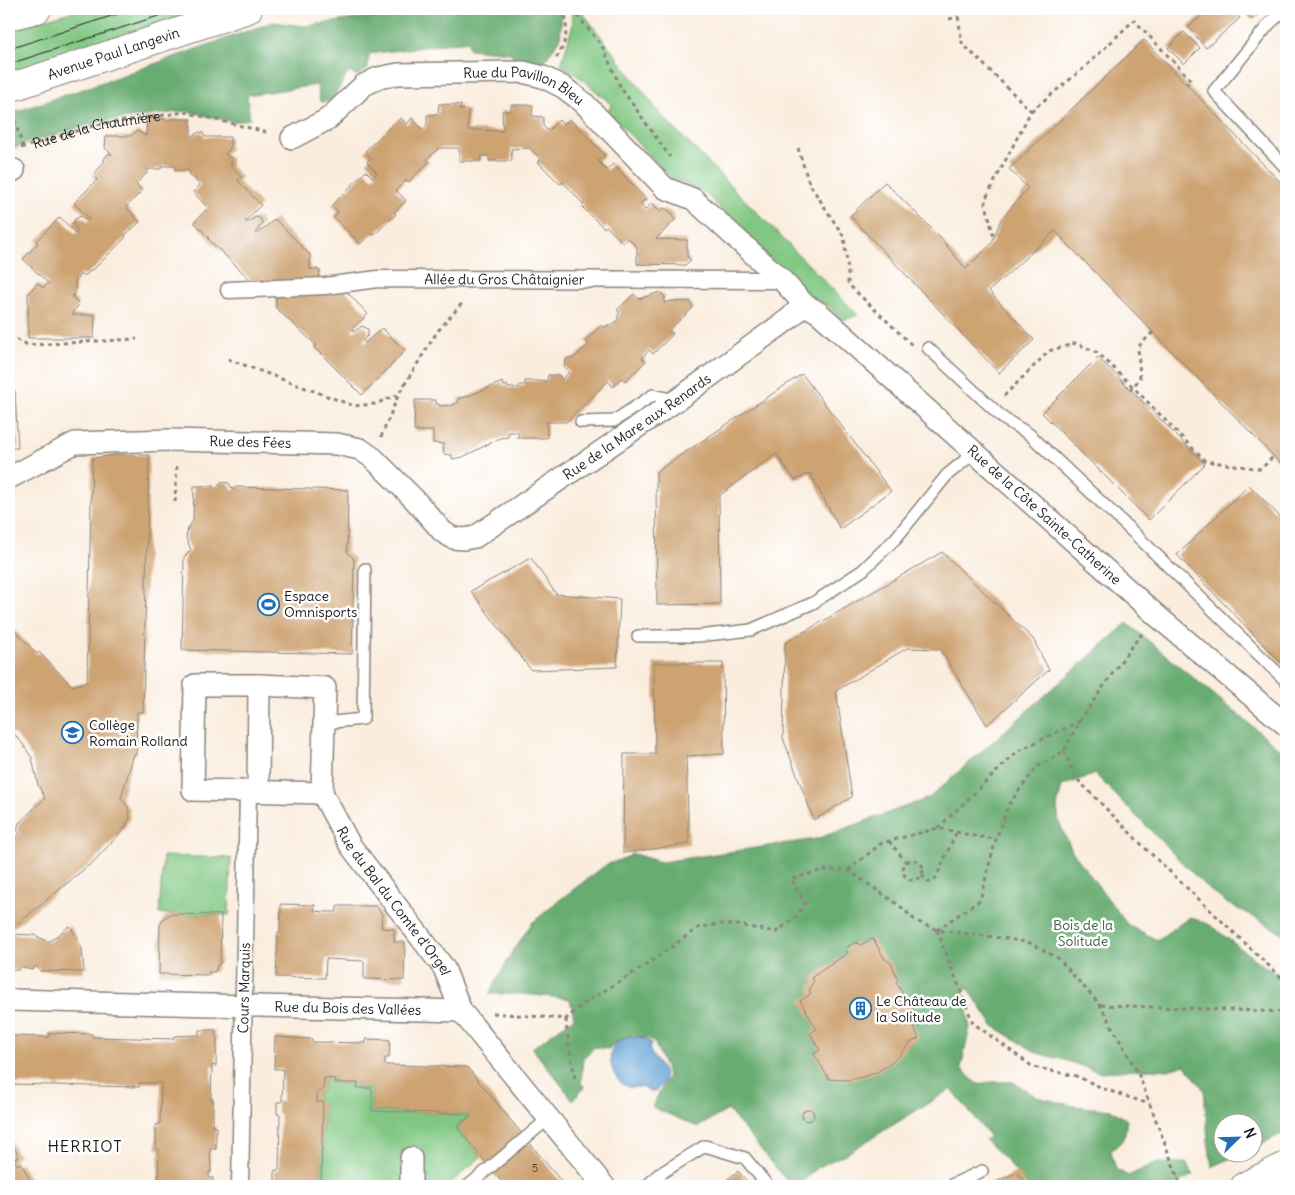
<svg xmlns="http://www.w3.org/2000/svg" width="1295" height="1195" viewBox="0 0 1295 1195" font-family="Delius,sans-serif">
<rect width="100%" height="100%" fill="#fff"/>
<filter id="ink" filterUnits="userSpaceOnUse"><feTurbulence type="fractalNoise" baseFrequency=".02" numOctaves="2"/><feDisplacementMap in="SourceGraphic" scale="10" xChannelSelector="R" yChannelSelector="G"/><feConvolveMatrix kernelMatrix="1 2 1 2 8 2 1 2 1" color-interpolation-filters="sRGB"/></filter>
<filter id="wash" filterUnits="userSpaceOnUse"><feTurbulence type="fractalNoise" baseFrequency=".0096" numOctaves="4" result="noise"/><feDisplacementMap in="SourceGraphic" scale="20" xChannelSelector="R" yChannelSelector="G"/><feGaussianBlur stdDeviation="1.12" result="paint"/><feColorMatrix in="noise" values="0 0 0 0 0 0 0 0 0 0 0 0 0 0 0 0 0 1.4 0 .05"/><feComposite in="paint" operator="in"/></filter>
<g filter="url(#wash)">
<rect width="100%" height="100%" fill="#faedde"/>
<path fill="#81c783" stroke="#4e7250" d="M81,9h136l-208,70v-49z
M571,9h9l82,107 196,199 -15,5 -15,-14 -27,-15 -95,-97 -35,-16 -64,-67 5,-6 -30,-26 -21,-14 12,-41z
M163,856l68,2 -2,57 -70,-1z
M324,1078l12,1v4h22v5h14v23l95,3 3,2 -13,11 24,30 -34,29h-126l2,-83 -6,-1v-9l6,-3z"/>
<path fill="#68ac71" stroke="#426446" d="M426,9h134l2,3 -2,27 -16,23h-29l-4,-9 -42,-4 -1,-8 -99,13 -1,15 -11,7 -8,-4 -18,29 -11,1 -3,-17 -70,10 3,24 -17,3 -47,-11 -87,11 -75,22 -15,7v-37l74,-25 190,-67 32,4z
M1127,623l159,131v182l-28,-17 -30,-15 -22,-17 -111,-113 -33,12 -5,21 2,15 13,29 55,73 30,16 33,-23 20,8 55,42 19,10 2,-2v157l-33,16 -1,-26h-30v30l20,1 -30,14 -4,-26 -4,-51 -19,-25 -17,5 -17,-1 -52,3 -35,-12 -27,-7 -45,-28 -23,-36 -6,1 7,37 -9,41 16,16 14,-2h22l24,15 38,9 37,4 15,10 -3,19 -13,12 5,18 12,7 27,-13h31l8,12 -24,11h-142l-23,-27 -20,-19 5,-3 -39,-48 -100,62 -32,16 -22,19h-6l-63,-76 -30,17 -46,-20 16,-31 -14,-35c-19,-9 -30,-7 -45,8l-14,-2 -12,11 -2,26 4,3 -12,13 -41,-52 42,-30 -4,-19 -47,-5h-34l22,-40 21,-31 30,-25 44,-33 24,-9 1,-3 30,9 155,-23 113,-41z"/>
<path fill="#64a3d6" stroke="#406079" d="M627,1037h15l10,6 -3,5c7,19 27,26 6,44 -5,-1 -10,-4 -15,-5 -4,0 -9,1 -12,0 -16,-6 -24,-33 -11,-44 2,-3 7,-4 10,-6z"/>
<g id="blocks">
<path fill="#cda372" d="M1209,9h23l8,9 -34,30 -18,-21z
M1242,9h22l-12,11z
M1184,32l16,16 -16,16 -16,-16z
M1144,40l142,148v281l-231,-238 -66,60 45,49 -35,33 -149,-157 35,-34 52,52 29,35 26,-26 9,-24 27,-31 -19,-19z
M439,104l22,1 -1,5h8v20l35,1 -1,-20h9v-6h22l-1,11 11,1v9l5,5 11,-11 4,5 7,-6 35,36 -7,6 9,9 6,-6 33,35 -6,5 5,6 7,-7 8,8 4,-3 8,5 3,7 -19,19 31,1v17l4,3 -6,5 -48,-1v-17l-9,-9 -5,5 -17,-17 -2,2 -22,-21 2,-2 -21,-23 -3,2 -22,-22 3,-2 -11,-12 -19,1 1,12h-23v-5h-8v5h-22v-13h-20l-12,11 2,3 -21,20 -2,-2 -10,10 10,11 -12,11 2,2 -22,21 -2,-2 -12,11 -26,-27 4,-5 -6,-7 34,-34 7,7 4,-5 -10,-11 4,-4 -6,-7 26,-25 10,-8 6,6 5,-6 11,12 4,-5v-10l11,-1z
M147,118l17,1 4,2 4,-2h19v18l8,-5 4,1 2,4h25v12l-5,5 6,4v8l10,11 -3,4 23,24 -16,16 2,1 9,-5 5,2 1,5 -6,8 1,2 18,-15 35,36v14h5l5,2 -1,9 15,9 5,5 5,-5 24,25 -16,15 2,3 8,-6 6,3v6l-5,6 2,2 17,-15 23,23 -43,44 -48,-48 2,-2 -40,-37v-15l-7,-9 -6,-6 -7,7 -48,-46 1,-1 -15,-16 14,-14 -15,-16 7,-7 -11,-12v-3h-14v-4h-13l-1,3h-13l-1,4 -11,11 6,7 -16,16 14,15 -15,13 1,2 -33,33 -1,-1 -6,6h-6l-5,6v13l-2,1v3l4,3 1,5 -5,6v3h22l-1,23h-66v-45l10,-10 5,5 5,-5 -25,-24 15,-16 -2,-2 24,-24 16,17 2,-3 -5,-7 2,-5 6,-3 7,5 2,-2 -16,-16 23,-23 -4,-4 11,-14v-3l4,-5h4l-7,-6 1,-12h25l6,-5 9,5z
M660,292l5,5 -1,6 7,-2 19,1 3,6 -24,22 4,4 -20,20 -4,-4 -7,8 4,3 -21,20 -4,-3 -8,9 -5,-6 -42,41h-19v16h-29v-6h-9l-1,5 -8,1 -37,19 -11,2v-4l-8,-1 -1,-10 -10,-1v-12h-19l1,-31h21v4h3v2l15,-1 1,-2h3l1,-5 7,-1 36,-15 1,4 4,-1 1,3h11l1,-3h5v-4h22l1,-6h11l3,5 7,-8 -5,-6 2,-6 3,-2h5l15,-14 -4,-3 17,-16 2,3 3,-3h5l6,-5v-6l2,-2 -3,-2 17,-16 5,5z
M1098,357l107,107 -56,56 -107,-107z
M802,374l89,117 -51,38 -30,-56 -15,7 -19,-26 -57,42 1,108 -63,1 -1,-133z
M9,391h6l3,57h-9z
M116,455h33l-6,257h-6l-1,43 -2,-1 -13,44 7,9 2,11 -6,11 -30,32 -85,70v-91l2,2 9,-8 -3,-4 2,-7 26,-25 -7,-13 -6,-27 -10,-15 -8,-9h-5v-110l28,30 2,-2 33,34 15,-4 5,-222 1,-2z
M221,482l8,1 4,7 3,-3 112,3 -1,62 7,7 -2,95 -170,-4 2,-93 7,-7 -5,-12 2,-10 5,-7 1,-35h19l3,3z
M1249,485l37,38v145l-109,-113z
M942,552l91,87 16,31 -62,55 -47,-76 -33,-1 -71,43 16,106 -38,23 -31,-82 2,-95z
M531,558l25,36 64,5 -3,68 -86,3 -60,-79z
M654,663h69l1,91 -38,2 3,88 -66,9 1,-99h31z
M281,904l34,1 -1,6 13,1h10v-6h39l6,8 -1,14 13,1v13h11l-1,38 -40,-1v-18l-38,-2 -1,19 -49,-1 2,-44h2z
M171,914l50,1 -1,49h-2l-3,8h-7l1,3 -50,-1 1,-49 4,-7z
M70,926l7,12 5,11 2,23 -44,-1 -3,-5 -5,4 -8,-2 -1,-2 -5,4h-9v-36l26,1 13,7z
M871,939l3,1 10,18 8,6 6,16 -2,2 15,26 2,-1 2,4 -7,4 11,23 -9,5 -9,11 -11,10 -13,8 -14,5 -15,3 -19,-1 -15,-25 6,-4 -10,-17 7,-4 -17,-28 10,-7v-7l4,-6 -2,-4 36,-24 -2,-2 1,-4 8,-5 6,3z
M199,1030h16v6h2l-1,30 -4,-1 -1,34h2v28h3v22h-6l1,23h-2v6h4v8h-55l1,-37h-3v-24l4,-1 1,-41h-22v4l-130,-3v-48l40,1v-4h6l37,1v3l82,2v-3l25,-1z
M275,1037l37,2v3l54,1v-4l24,1 -1,18h-4v7l82,2 98,119h-60l-48,-59 13,-11 -3,-2 -95,-3v-23h-15l1,-5h-23l1,-4 -12,-1 -1,12 -6,3v9h6l-2,84h-46v-16h4l1,-56h-3v-12h5l1,-33h-9z
M802 1115a6 6 0 1 1 12 0a6 6 0 1 1-12 0Z
M9,1136l10,21 -5,2 3,6 4,-2 12,23h-24z
M738,1171l13,15h-32z
M1017,1172l11,14h-41z"/>
</g>
</g>
<g filter="url(#ink)">
<use href="#blocks" fill-opacity="0" stroke="#8b847d" stroke-width="1"/>
<g fill="none" stroke-linecap="round" stroke-linejoin="round">
<defs>
<path id="service" d="M1286,9l-16,14 -56,68 72,77
M928,348l76,71 25,15 107,101 150,146
M581,422l33,-1 39,-26 23,5
M638,636h60l53,-6 62,-27 50,-33 33,-32 51,-63 27,-22
M323,723l40,-4 2,-150
M468,1186l80,-67
M647,1186l11,-11 47,-29 40,12 23,28
M949,1186l33,-15"/>
<g id="pedestrian">
<path id="s2" d="M229,290l96,-4 53,-7 404,1"/>
<path id="s3" d="M240,1186l8,-394"/>
</g>
<g id="minor">
<path id="s4" d="M292,138l36,-19 36,-34 14,-7 20,-4 125,-2 20,5 20,10 21,16 81,85 28,11 89,81 22,24 15,9 337,302 130,110"/>
<path d="M9,172l5,-2"/>
<path id="s5" d="M9,478l66,-35 95,-3 167,4 23,5 13,9 41,41 29,33 10,6 11,1 11,-2 202,-137 113,-82 14,-14"/>
<path d="M195,685h64l66,3 -3,105 -129,-3z"/>
<path d="M258,791l1,-106"/>
<path id="s6" d="M322,793l28,52 94,123 17,43 143,175"/>
<path id="s7" d="M9,1000l452,11"/>
<path d="M411,1158v28"/>
</g>
<path id="tertiary" d="M1245,1186l41,-20"/>
<g id="primary">
<path d="M9,16l28,-7"/>
<path id="s8" d="M9,88l239,-79"/>
</g>
</defs>
<use href="#service" stroke="#8b847d" stroke-width="14"/>
<use href="#pedestrian" stroke="#8b847d" stroke-width="19"/>
<use href="#minor" stroke="#8b847d" stroke-width="24"/>
<use href="#tertiary" stroke="#8b847d" stroke-width="30"/>
<use href="#primary" stroke="#8b847d" stroke-width="30"/>
<g stroke="#8b847d" stroke-width="3" stroke-dasharray="4 4" stroke-linecap="butt">
<path d="M572,9l30,37 19,42 49,69"/>
<path d="M957,9l5,34 69,68 -46,89 9,38"/>
<path d="M949,19l10,-2"/>
<path d="M556,58c12,-15 11,-31 9,-49"/>
<path d="M1031,111l53,-43 50,-48 57,60 -4,4"/>
<path d="M12,113l11,34"/>
<path id="s1" d="M21,148l75,-23 89,-13 85,21"/>
<path d="M798,148l11,35 35,54 4,34v13l64,61"/>
<path d="M9,336l19,9 109,-6"/>
<path d="M228,359l126,47 21,-2 23,-9 39,-63 27,-31"/>
<path d="M1130,390l3,-3 72,74 56,8 13,-13"/>
<path d="M1004,396l45,-45 27,-8 22,10 35,34 7,-9 -2,-31 15,-15"/>
<path d="M381,437l17,-41"/>
<path d="M175,502l2,-38"/>
<path d="M1064,751l12,27 71,72 139,132"/>
<path d="M938,828l80,-77 62,-30"/>
<path d="M889,841l18,22"/>
<circle cx="913" cy="870" r="10"/>
<path d="M848,870l34,-27 56,-15 36,8 22,3"/>
<path d="M922,875l6,7 7,-2 21,-47"/>
<path d="M937,930l43,-30 16,-61 13,-35 28,-37 27,-16 16,-31 51,-73 11,-13"/>
<path d="M937,930l36,93 60,44 43,9 31,14 42,14"/>
<path d="M1101,1005l185,7"/>
<path d="M493,1013l73,6 20,-17 60,-37 52,-37 20,-4 20,1 38,7 19,-14 10,-15 -14,-24 32,-9h25l52,36 16,15 21,9 66,8 27,5 28,15 42,47 38,68 43,113"/>
<path d="M566,1019c1,21 6,40 9,61"/>
</g>
<use href="#service" stroke="#fff" stroke-width="11"/>
<use href="#pedestrian" stroke="#fff" stroke-width="16"/>
<use href="#minor" stroke="#fff" stroke-width="21"/>
<use href="#tertiary" stroke="#fff" stroke-width="28"/>
<use href="#primary" stroke="#fff" stroke-width="28"/>
<path stroke="#1c1c1c" stroke-width="1" d="M9,49l124,-40
M9,64l171,-55"/>
</g>
</g>
<defs>
<symbol id="stadium-ring" viewBox="-11 -11 22 22"><circle r="9.5" fill="#fff" stroke="#1f6fb2" stroke-width="1.5"/><path d="M0-5a6.5 5 0 1 0 0 10a6.5 5 0 1 0 0-10ZM-3.5-1.8h7v3.6h-7Z" fill="#1f6fb2"/></symbol>
<symbol id="school-ring" viewBox="-11 -11 22 22"><circle r="9.5" fill="#fff" stroke="#1f6fb2" stroke-width="1.5"/><path d="M0-5L7-2L0 1L-7-2ZM-4 1L0 2.5L4 1V4Q0 6-4 4Z" fill="#1f6fb2"/></symbol>
<symbol id="building-ring" viewBox="-11 -11 22 22"><circle r="9.5" fill="#fff" stroke="#1f6fb2" stroke-width="1.5"/><path d="M-4-6H4V6H1V3H-1V6H-4ZM-2.5-4.3h1.7v1.8h-1.7ZM.8-4.3h1.7v1.8H.8ZM-2.5-1h1.7V.8h-1.7ZM.8-1h1.7V.8H.8Z" fill="#1f6fb2"/></symbol>
</defs>
<g fill-rule="evenodd">
<use href="#stadium-ring" x="256" y="592" width="25" height="25"/>
<use href="#school-ring" x="60" y="720" width="25" height="25"/>
<use href="#building-ring" x="848" y="996" width="25" height="25"/>
</g>
<g text-anchor="middle" stroke-width="5" stroke-linejoin="round" paint-order="stroke">
<g font-size="11" fill="#483e32">
<text x="535" y="1172">5</text>
</g>
<g font-size="14" fill="#1c1c1c" stroke="#fff">
<text dy="5" stroke="none"><textPath href="#s8" startOffset="110">Avenue Paul Langevin</textPath></text>
<text dy="5" stroke="none"><textPath href="#s4" startOffset="255">Rue du Pavillon Bleu</textPath></text>
<text dy="5" stroke="none"><textPath href="#s1" startOffset="78">Rue de la Chaumière</textPath></text>
<text dy="5" stroke="none"><textPath href="#s2" startOffset="276">Allée du Gros Châtaignier</textPath></text>
<text dy="5" stroke="none"><textPath href="#s5" startOffset="708">Rue de la Mare aux Renards</textPath></text>
<text dy="5" stroke="none"><textPath href="#s5" startOffset="250">Rue des Fées</textPath></text>
<text dy="5" stroke="none"><textPath href="#s4" startOffset="941">Rue de la Côte Sainte-Catherine</textPath></text>
<text dy="5" stroke="none"><textPath href="#s6" startOffset="130">Rue du Bal du Comte d'Orgel</textPath></text>
<text dy="5" stroke="none"><textPath href="#s3" startOffset="198">Cours Marquis</textPath></text>
<text dy="5" stroke="none"><textPath href="#s7" startOffset="339">Rue du Bois des Vallées</textPath></text>
</g>
<g font-size="14" fill="#1c1c1c" stroke="#fff" text-anchor="start">
<text x="284" y="601">Espace<tspan x="284" dy="16">Omnisports</tspan></text>
<text x="89" y="730">Collège<tspan x="89" dy="16">Romain Rolland</tspan></text>
<text x="876" y="1006">Le Château de<tspan x="876" dy="16">la Solitude</tspan></text>
</g>
<g font-size="14" fill="#446045" stroke="#fff">
<text x="1083" y="930">Bois de la<tspan x="1083" dy="16">Solitude</tspan></text>
</g>
<g font-size="16" letter-spacing="1" fill="#1c1c1c" stroke="#fff">
<text x="85" y="1152">HERRIOT</text>
</g>
</g>
<rect width="1295" height="1195" fill="none" stroke="#fff" stroke-width="30"/>
<g transform="translate(1238 1138) rotate(67)"><circle r="24" fill="#ffffff" stroke="#a4a4a4"/>
<path d="M0-4L9 19L0 12L-9 19Z" fill="#1f6fb2"/>
<text y="-8" font-size="14" font-weight="bold" text-anchor="middle" fill="#1c1c1c">N</text>
</g>
</svg>
